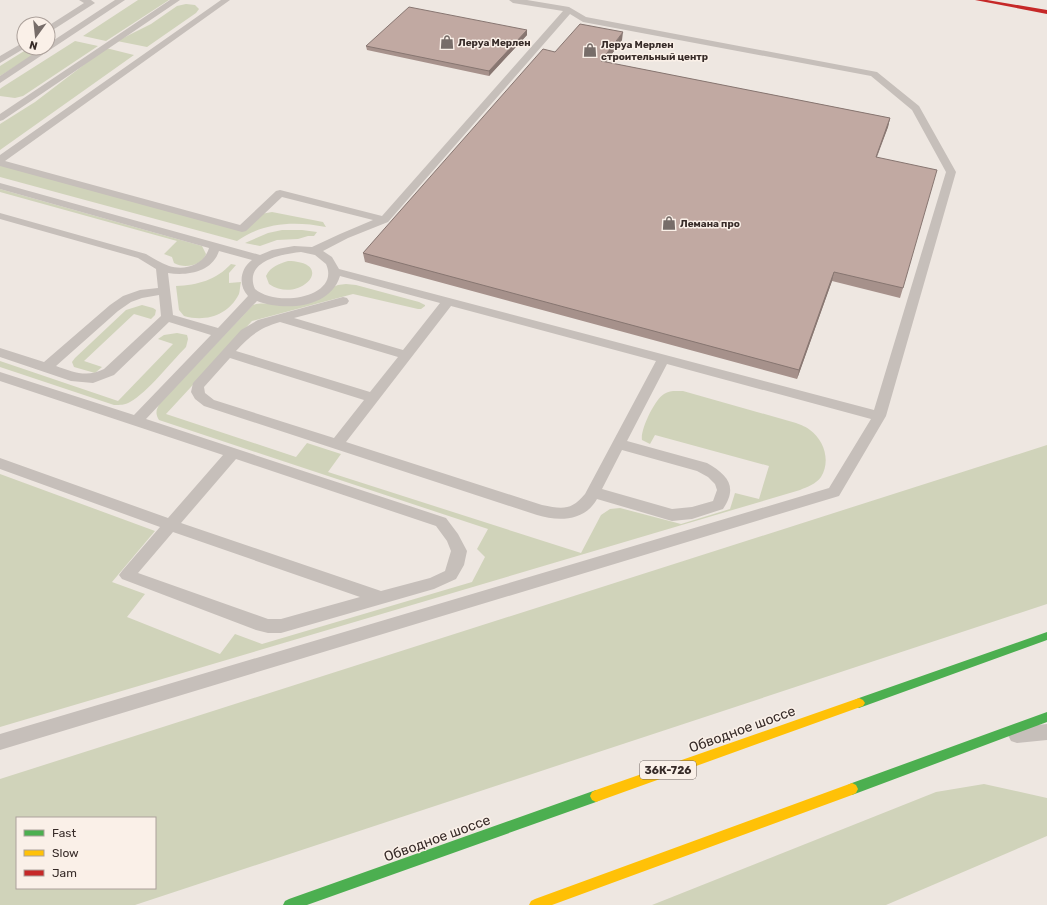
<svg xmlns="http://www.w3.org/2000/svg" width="1047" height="905" viewBox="0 0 1047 905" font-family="Rubik,sans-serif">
<rect width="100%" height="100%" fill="#eee7e1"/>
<path fill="#d0d3ba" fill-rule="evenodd" d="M138,0h31l-63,41 -23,-5z
M186,4l9,1 4,4 -3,4 -49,34 -30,-6 34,-17 26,-18z
M75,41l23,5 -75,50 -8,2 -15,-2v-7l1,-1z
M29,48h16l-45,28v-10z
M106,48l28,7 -134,95v-26l35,-22z
M0,164l243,67 18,-17 11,-2 51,10 3,5c-31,-6 -62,-5 -89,14l-237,-64z
M0,189l202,57 4,8c-4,12 -22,15 -32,9l-2,-6 -8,-3 13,-13 -177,-49z
M282,230h20l15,2 -3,4h-6l-10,3 -21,1 -17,6 -15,-3 23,-10z
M288,261c50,1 12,44 -19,23l-3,-8c5,-10 13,-12 22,-15z
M231,264l5,1 -7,8v10l12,-1c-1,3 -1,9 -2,12 -11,22 -34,28 -55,22l-5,-6 -3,-24c22,-1 40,-6 55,-22z
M346,284l10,1 63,17 6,3v1l-4,3h-3l-65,-15 -101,27 -86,93 130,43 11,-14 34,11 -13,18 253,81 20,-38 9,-6 10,-1 61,16 49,-15 5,-16 24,6 10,-33 -114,-31 -5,9 -8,-4c-2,-10 13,-41 22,-46 6,-4 12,-3 19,-3l113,32c5,2 11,4 14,7 14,10 21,31 11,47 -5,7 -14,10 -21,13l-800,237v-253l155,57 -43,51 33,12 -18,23 93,37 15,-20 27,10 210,-62 13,-25 -8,-8 11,-20 -329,-109c-4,-7 -3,-10 1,-17l93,-98c12,-4 27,2 40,0 14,-3 31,-15 45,-20z
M142,305l11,3 3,2 -1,5 -4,4 -17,-5 -50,47 18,6 -7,6 -21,-6 -2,-5 3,-4 51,-48z
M177,333l10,2 1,4 -2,8c-16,16 -38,45 -56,55 -5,3 -10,3 -16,3l-114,-38v-6l118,40 55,-57 -15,-5 6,-4z
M1047,445v159l-912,301h-135v-126zM17,818h138v70h-138z
M984,784l63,14v38l-161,69h-234l284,-113z"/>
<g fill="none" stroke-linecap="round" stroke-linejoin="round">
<path fill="#c6bfba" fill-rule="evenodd" d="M79,0h12l4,3 -47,30v-7l36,-23z
M115,0h10l-125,83v-7l42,-28h6v-4z
M170,0h10l-177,120 -3,1v-7z
M221,0h9l-225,161 235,64 36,-34 4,-1 102,26 181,-205 -50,-8 -4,-3h18l42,7 17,10 291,55 42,34 37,66 -70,244 -47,80 -839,254v-16l829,-246 42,-69 -204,-55 -40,77 80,22c21,12 31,24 16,46l-31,10 -20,2 -75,-22c-12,22 -38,23 -60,16l-333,-109 -9,-7 -4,-7 2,-9 48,-53 17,-10 85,-23 4,1 2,3 -2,3 -53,14 109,32 37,-47 -100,-27c-10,33 -56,35 -83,25l-111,118 300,99 12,16 9,17 -3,14 -8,14 -22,10 -153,44h-13l-12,-3 -134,-51 -3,-4 3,-4 38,-44 -160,-58v-11l168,60 55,-63 -223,-74v-9l134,43 77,-80 -42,-13 -55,53 -21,8 -22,-2 -71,-24v-9l44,14 66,-57 13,-9 17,-6 18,-2 -2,-19 -18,-11 -138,-39v-6l146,41c7,4 15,9 23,12 16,5 35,-1 40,-18l-209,-59v-6l260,72 12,-5 22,-4 18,1 28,-13 33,-14 -91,-23 -36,34 -4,1 -242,-66v-11zM570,14l13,8 288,54 41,34 34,62 -72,238 -535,-141 -7,-12 -9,-6 25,-13 40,-16zM219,251l33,9c-12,9 -14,25 -4,36l-30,32 -45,-13 -5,-42c20,3 44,-1 51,-22zM301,252l14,3 11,9c15,33 -49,44 -71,25 -12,-28 27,-35 46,-37zM159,295l2,21 -57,53c-17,9 -31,3 -48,-3l62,-55 13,-9 11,-4zM451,306l205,55 -71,133c-14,17 -23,15 -43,11l-196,-63zM280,322l118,35 -28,35 -134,-41c14,-15 23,-23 44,-29zM230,358l134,42 -30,38 -120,-38 -9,-7 -1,-6zM622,450l75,21 11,6 7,7 2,6 -4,11 -21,6 -20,2 -70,-20zM236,459l200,67 11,15 4,10 -6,20 -15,7 -49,13 -200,-68zM173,532l187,65 -79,22h-13l-130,-46z
M24,42v6h1l-25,15v-7z
M1047,724v16l-30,3 -6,-2 -3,-6 3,-6 6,-2z"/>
<path fill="#4caf50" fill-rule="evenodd" d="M1047,632v8l-188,68 -4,-2 -2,-3 2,-3 4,-2z
M1047,712v10l-195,73 -4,-2 -2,-4 2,-4 4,-2z
M596,790l4,2 2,4 -2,4 -4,2 -289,103h-24l2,-4 4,-2z"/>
<path fill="#ffc107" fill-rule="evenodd" d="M859,698l4,2 2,3 -2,3 -267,96 -4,-2 -2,-4 2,-4 4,-2z
M852,783l4,2 2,4 -2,4 -4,2 -300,110h-23l2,-4 4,-2z"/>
<path fill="#c62828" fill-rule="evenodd" d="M975,0h12l60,10v4z"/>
</g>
<path fill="#a6918b" d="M527,30v5l-38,41 -122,-26 -1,-4z
M622,40l-16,22 284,56 -2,9 -11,30 26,131 -3,10 -68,-17 -35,98 -432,-117 -2,-9 192,-201z"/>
<path fill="#877671" d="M527,30v5l-38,41v-5z
M623,32l-1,8 -21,29v-8z
M890,118l-2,9 -15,39 3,-9z
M834,272l-2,9 -35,98 2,-9z"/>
<path fill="#c1a9a2" stroke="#877671" d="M409,7l118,23 -38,41 -123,-25z
M580,24l43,8 -22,29 289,57 -14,39 61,13 -34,118 -69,-16 -35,98 -436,-117 180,-204 12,3z"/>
<defs>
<symbol id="shop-bare" viewBox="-9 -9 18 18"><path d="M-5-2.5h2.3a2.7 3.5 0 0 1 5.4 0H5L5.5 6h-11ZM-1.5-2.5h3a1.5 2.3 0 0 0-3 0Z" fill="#776d69" stroke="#faf0e8" stroke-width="2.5" paint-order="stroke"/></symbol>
</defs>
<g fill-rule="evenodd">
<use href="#shop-bare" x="437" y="32" width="20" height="20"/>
<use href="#shop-bare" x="580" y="40" width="20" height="20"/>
<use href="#shop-bare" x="659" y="213" width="20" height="20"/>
</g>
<g text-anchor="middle" stroke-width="3" stroke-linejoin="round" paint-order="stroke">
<g font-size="10" font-weight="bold" fill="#372b28" stroke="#faf0e8" text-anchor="start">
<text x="458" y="46">Леруа Мерлен</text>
<text x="601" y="48">Леруа Мерлен<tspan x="601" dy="12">строительный центр</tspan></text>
<text x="680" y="227">Лемана про</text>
</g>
<rect fill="#faf0e8" stroke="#726662" stroke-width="1" x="640" y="761" width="56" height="18" rx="3"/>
<g font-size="11" font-weight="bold" fill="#372b28">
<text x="668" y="774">36К-726</text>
</g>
<g font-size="14" fill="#372b28" stroke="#faf0e8">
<text transform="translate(742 729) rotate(-20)" y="5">Обводное шоссе</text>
<text transform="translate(437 838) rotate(-20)" y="5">Обводное шоссе</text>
</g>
</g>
<rect x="16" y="817" width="140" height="72" fill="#faf0e8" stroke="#aca19b"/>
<rect x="24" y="830" width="20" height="6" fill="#4caf50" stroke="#aca19b"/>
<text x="52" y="837" font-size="12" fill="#372b28">Fast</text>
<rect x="24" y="850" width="20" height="6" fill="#ffc107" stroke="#aca19b"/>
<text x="52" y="857" font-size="12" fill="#372b28">Slow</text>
<rect x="24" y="870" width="20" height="6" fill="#c62828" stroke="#aca19b"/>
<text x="52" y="877" font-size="12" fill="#372b28">Jam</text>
<g transform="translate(36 36) rotate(195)"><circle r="19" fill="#faf0e8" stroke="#aca19b"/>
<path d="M0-3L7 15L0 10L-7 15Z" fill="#776d69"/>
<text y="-6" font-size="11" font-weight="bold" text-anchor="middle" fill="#372b28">N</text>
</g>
</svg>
